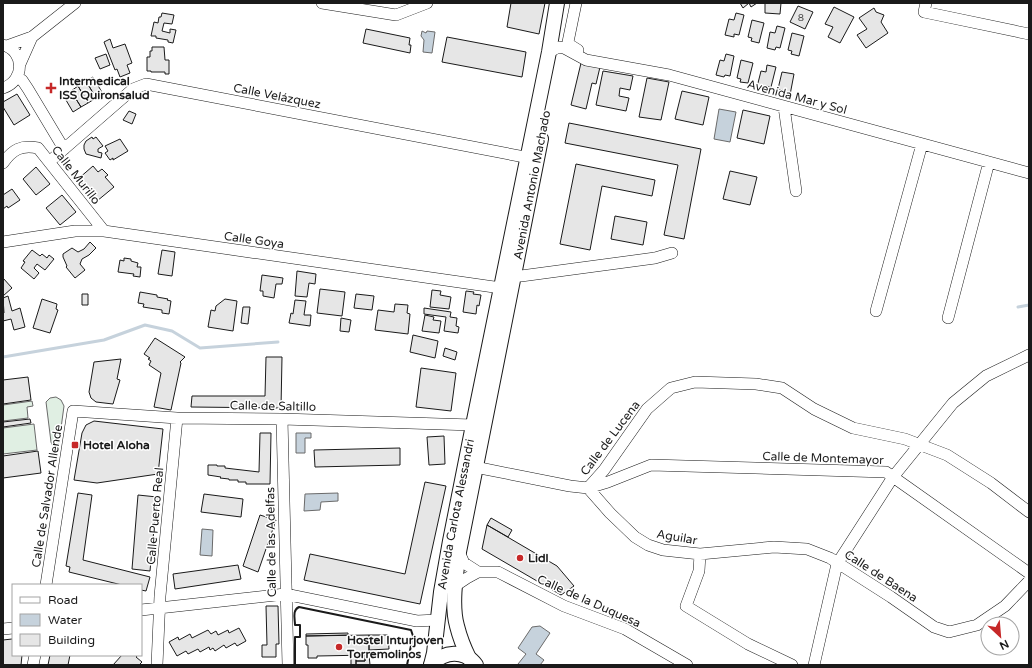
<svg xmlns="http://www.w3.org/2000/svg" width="1032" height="668" viewBox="0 0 1032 668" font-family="'Varela Round',sans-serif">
<rect width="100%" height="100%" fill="#fff"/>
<path fill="#e0efe3" stroke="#6a6a6a" d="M56,397l5,3 3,6 -5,37 -3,2h-4l-1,-3 -5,-40 4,-4z
M32,401l1,5 -6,1 1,11 -25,3v-16z
M34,424l3,26 -34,4v-26z"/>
<path fill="#c6d2dc" stroke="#6a6a6a" d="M422,31l4,2 1,-2 8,1 -3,21 -9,-1 1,-12 -3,-4z
M719,109l17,3 -6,30 -16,-3z
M296,433h15v5h-6v15h-9z
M338,493v8l-17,1 -1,8 -16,1 1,-17z
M202,529l11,1 -1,26 -12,-1z
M540,626l10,7 -14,21 8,6 -4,5h-20l-2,-1 8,-10 -8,-6 14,-21z"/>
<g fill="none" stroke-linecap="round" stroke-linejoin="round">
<path stroke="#c6d2dc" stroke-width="3" d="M1018,307l11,-2
M3,357l101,-17 41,-15 27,6 28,17 78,-6"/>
</g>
<path fill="#e6e6e6" stroke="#1a1a1a" d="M511,3h34l-6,31 -32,-7z
M740,3h17l-6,4 -2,-4 -6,5z
M765,3h16l-1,11 -15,-1z
M798,6l15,6 -8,17 -15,-7z
M834,7l20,10 -14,26 -12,-6 5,-10 -8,-3z
M874,8l2,4 8,3 -3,7 7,11 -22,15 -9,-13 10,-6 -8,-11z
M162,13l12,2 -2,9 -8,-1 -2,8 8,2v-4l6,1 -3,13 -5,-1v-2l-12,-2v-2h-5l3,-14 4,1 1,-6h2z
M736,13l8,2 -5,20 -5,-1v3l-9,-2 4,-16 5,1z
M752,20l12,3 -5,20 -8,-2 1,-3 -4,-1z
M777,26l8,2 -5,20 -4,-1 -1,3 -8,-2 3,-16 5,1z
M366,29l44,9 -1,7h2l-1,8 -47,-10z
M792,33l12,3 -5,20 -8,-2 1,-3 -4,-1z
M447,37l79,15 -4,25 -80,-15z
M110,39l3,9 12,-4 7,19 -5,2 3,8 -10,4 -3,-8 -2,1 -11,-28z
M152,47h12l1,13h4v14h-4v-2h-14v-1h-4v-14h3v-6h2z
M106,54l4,11 -10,4 -5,-11z
M726,54l8,2 -4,20 -5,-1 -1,2 -8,-2 4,-15 4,1z
M741,60l12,3 -5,20 -8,-1 1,-3 -4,-1z
M581,63l19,4 -4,17 -4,-1 -6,26 -15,-4z
M767,65l9,2 -5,20 -5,-1v3l-9,-2 4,-16 5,1z
M603,71l30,5 -3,14 -10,-2 -1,8 10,2 -3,13 -30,-6z
M782,72l12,2 -4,21 -8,-2 1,-3 -5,-1z
M93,77l10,17 -7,4 -10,-17z
M647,78l22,4 -8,38 -22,-3z
M86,81l10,17 -8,5 -10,-17z
M78,86l10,17 -7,4 -10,-16z
M71,91l10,16 -8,5 -10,-17z
M682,91l27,6 -6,28 -28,-6z
M17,94l13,21 -16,10 -11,-18v-5z
M743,110l27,6 -6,28 -27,-6z
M129,111l7,3 -4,10 -9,-4z
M569,123l132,26 -17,90 -20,-4 14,-70 -113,-22z
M92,137l1,2 3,-2 7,9 -5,3v3l4,1 -1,5 -15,-4 -2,-5v-4l2,-4z
M120,139l8,12 -15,9v-2l-3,2 -5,-7 3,-2 -3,-5z
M576,164l79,16 -3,16 -50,-10 -12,64 -30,-6z
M93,166l5,6 4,-3 6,6 -3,2 9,10 -17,14 -19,-22z
M36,167l14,17 -14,11 -13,-16z
M730,171l27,6 -7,28 -27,-6z
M12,189l8,11 -12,8 -1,-2 -4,3v-14z
M62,195l14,17 -16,13 -14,-17z
M615,216l32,6 -4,23 -32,-6z
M90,242l6,6 -7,7 -7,4 -2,5 5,6 -10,8 -9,-11 1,-1 -4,-9v-3l9,-6 6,4 6,-3z
M32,250l8,6 2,-2 5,4 2,-3 5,4 -9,11 -8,-6 -3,4 5,5 -5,6 -13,-11 4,-6 -2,-1z
M162,250l13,2 -3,24 -14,-2z
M124,258l7,1v2l7,2 -1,4h4l-1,10 -7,-1 1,-2 -16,-2 2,-12 4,1z
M297,271l19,3 -1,10 -6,-1 -2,14 -12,-1z
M262,275l21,3 -1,6h-6l-2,14 -11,-2v-5h-3z
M3,278l9,10 -9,8z
M320,289l25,3 -3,24 -25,-3z
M432,290l9,1 -1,4 11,2 -2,12 -19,-2z
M466,291l8,1 -1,2 8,1 -2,11 -2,-1 -1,9 -13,-2z
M140,292l17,3v2l11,2 -1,1 4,1 -2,13 -7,-1v-3l-19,-3 1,-3 -6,-1z
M82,294h6v11h-6z
M356,294l18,2 -2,14 -18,-2z
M8,296l4,15 8,-3 5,19 -11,3 -3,-11 -8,2v-8h1l-1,-15z
M42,299l15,5 -1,5 2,1 -8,23 -17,-5z
M225,299l12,2 -4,30 -25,-4 3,-17 4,1 1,-5z
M295,300l11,1 -2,14h7l-1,11 -21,-3 2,-10 2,1z
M395,304l13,1 -1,8 3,1 -2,20 -33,-4 3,-20 16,2z
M243,307h7l-2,17 -7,-1z
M424,308l27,4 -1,5 7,1 -1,8 3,1 -1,6 -14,-2 2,-14 -22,-3z
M425,315l9,2 -1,3 8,1 -2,12 -17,-2z
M341,318l10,2 -2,12 -9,-1z
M413,335l25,6 -3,17 -25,-6z
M155,338l30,19 -5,5 1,1 -10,47 -17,-3 7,-34 -12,-8 2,-4 -3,-2 2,-1 -6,-4z
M445,348l12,4 -2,8 -12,-4z
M266,357h16l-1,51 -90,-1 1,-11h73z
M121,359l-4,20 3,1 -7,24 -17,-2 -5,-4 -2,-6 5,-30z
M421,368l35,5 -5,38 -35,-4z
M28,377l3,23 -28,4v-24z
M30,419l1,4 -28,4v-5z
M94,421l69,8 -5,45 -61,9 -23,-3 8,-47 4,-8z
M260,433h11l-1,51h-24v-2h-8v-2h-9v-1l-9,-1 1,-1 -13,-2v-10h9v1h8v2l34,4z
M444,436l1,28 -16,1 -2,-28z
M400,448v17l-85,2 -1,-17z
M38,451l3,22 -38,5v-22z
M425,482l21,4 -26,118 -116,-24 6,-26 95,20z
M78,493l14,2 -9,65 67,17 -4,14 -5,-1v-5h-19l-53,-13 1,-5 -4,-1z
M204,494l39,5 -2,18 -40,-5z
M138,495l19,2 -7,74 -18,-2z
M260,515l16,5 -18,52 -15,-6z
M491,518l21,12 -4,7 -21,-12z
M487,525l70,41 17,20 -13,9 -79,-46z
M238,565l3,14 -66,10 -2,-15z
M266,606h12l1,38h-3v13h-14v-12h5z
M239,628l7,13 -9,5 -2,-3 -9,5 -2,-3 -9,6 -2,-3 -3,2 -1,-3 -9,5 -2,-3 -10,5 -2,-3 -9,5 -8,-14 9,-5 1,3 11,-6 2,4 16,-8 3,4 5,-3 2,4 10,-5 1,3z
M348,633v2l-42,1v-2z
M369,635v20l-52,1v2h-9v-13h-2v-9z
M369,635h19l1,14 -20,1z
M12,639l1,1v15h9l-1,10h-18v-25z
M50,655h20l-2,10h-20z
M122,655h16l-2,2 6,5 -3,3h-26z
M365,655h4l1,10h-14v-4h9z
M365,655v6h-9v-5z
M351,656h5v9h-5z"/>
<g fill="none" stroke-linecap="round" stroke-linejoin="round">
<defs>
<path id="minor" d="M322,3l74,12 31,-12
M576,3l-8,39 2,3 8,5
M926,3l-2,9 105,22
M3,45c22,6 22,36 0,43
M7,46l25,-9 43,-34
M549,52l10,-5 5,1 22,12 83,15 360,98
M20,64l12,-27
M17,78l5,2 6,9 36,60
M784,107l12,84
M49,162l84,-73 13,-5 389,75
M3,163c10,-14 18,-18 35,-15l66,83
M3,242l72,-11h29l397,57
M514,275l7,1 134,-18 17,-5
M876,311l46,-167
M948,318l41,-156
M282,419l6,246
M475,467l95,19 18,2 22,25 25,24 13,8 15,5 37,4 74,-7 33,2 23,9 61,39 43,30 15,5 28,-7 28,-19 24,-25
M588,488l16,-18 43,-61 24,-21 24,-6 61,2 26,4 32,21 39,19 52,11 42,16 44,28 38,29
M588,488l20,-6 43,-17 235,7 143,101
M459,552l5,11 14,9
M700,554l-1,17 -13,35 62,38 44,21
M46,585l27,-174 104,7 105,1 191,6
M455,586l12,-8 11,-6h20l66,34 61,23 62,36
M141,610l144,-16 132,27 20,-1
M3,629l10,-1
M33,665l2,-10
M157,665l3,-69 17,-178
M814,665l23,-101 56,-87 60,-74 33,-27 43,-21"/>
<g id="major">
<path d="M469,658c-5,-10 -9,-20 -12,-32 -6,-21 -1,-52 2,-74l82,-413"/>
<path id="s1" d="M431,665l3,-12 7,-61 9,-51 23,-116 76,-373 8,-49"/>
<path d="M431,665c13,-14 33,-16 45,0"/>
</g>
</defs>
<use href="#minor" stroke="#1a1a1a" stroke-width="12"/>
<use href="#major" stroke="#1a1a1a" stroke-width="16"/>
<use href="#minor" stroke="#fff" stroke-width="11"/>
<use href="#major" stroke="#fff" stroke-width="14"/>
<path stroke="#1a1a1a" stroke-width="2" d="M295,665v-28h5v-12h-5c0,-6 -3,-15 4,-18l112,23 2,6 -6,29"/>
</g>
<g fill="#c62828" stroke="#fff" stroke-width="1.5">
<path d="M49 82h4v4h4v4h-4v4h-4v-4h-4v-4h4z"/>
<rect x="71" y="441" width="8" height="8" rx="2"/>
<circle cx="520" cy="558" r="4"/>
<circle cx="339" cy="647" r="4"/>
</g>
<g text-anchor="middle" stroke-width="3" stroke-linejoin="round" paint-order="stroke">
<g font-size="10" fill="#4d4d4d">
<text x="801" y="21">8</text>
</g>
<g font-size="12" font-weight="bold" fill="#1a1a1a" stroke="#fff" text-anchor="start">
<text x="59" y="85">Intermedical<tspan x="59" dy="14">ISS Quironsalud</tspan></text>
<text x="83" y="449">Hotel Aloha</text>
<text x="528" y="562">Lidl</text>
<text x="347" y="644">Hostel Inturjoven<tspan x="347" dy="14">Torremolinos</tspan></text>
</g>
<g font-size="12" fill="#1a1a1a" stroke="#fff">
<text transform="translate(277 96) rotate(11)" y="4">Calle Velázquez</text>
<text transform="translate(797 97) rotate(15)" y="4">Avenida Mar y Sol</text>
<text transform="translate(76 175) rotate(52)" y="4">Calle Murillo</text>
<text transform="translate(532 185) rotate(-79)" y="4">Avenida Antonio Machado</text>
<text transform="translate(254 240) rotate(8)" y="4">Calle Goya</text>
<text transform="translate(273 406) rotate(1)" y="4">Calle de Saltillo</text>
<text transform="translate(610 438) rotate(-53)" y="4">Calle de Lucena</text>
<text transform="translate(823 458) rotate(2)" y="4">Calle de Montemayor</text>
<text transform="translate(47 496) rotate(-81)" y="4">Calle de Salvador Allende</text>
<text dy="4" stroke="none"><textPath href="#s1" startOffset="153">Avenida Carlota Alessandri</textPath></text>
<text transform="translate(155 516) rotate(-85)" y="4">Calle Puerto Real</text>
<text transform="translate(677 537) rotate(10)" y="4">Aguilar</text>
<text transform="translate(271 542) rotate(-91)" y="4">Calle de las Adelfas</text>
<text transform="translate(881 576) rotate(33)" y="4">Calle de Baena</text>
<text transform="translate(589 601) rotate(24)" y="4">Calle de la Duquesa</text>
</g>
</g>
<rect width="1032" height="668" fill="none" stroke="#1a1a1a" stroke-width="8"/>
<rect x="12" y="584" width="130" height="72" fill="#ffffff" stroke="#a3a3a3"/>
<rect x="20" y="597" width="20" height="6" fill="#ffffff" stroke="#a3a3a3"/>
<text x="48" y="604" font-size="12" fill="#1a1a1a">Road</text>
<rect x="20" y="614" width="20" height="12" fill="#c6d2dc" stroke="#a3a3a3"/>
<text x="48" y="624" font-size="12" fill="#1a1a1a">Water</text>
<rect x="20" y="634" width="20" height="12" fill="#e6e6e6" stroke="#a3a3a3"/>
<text x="48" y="644" font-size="12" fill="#1a1a1a">Building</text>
<g transform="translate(1000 636) rotate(154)"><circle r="19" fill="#ffffff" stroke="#a3a3a3"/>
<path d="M0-3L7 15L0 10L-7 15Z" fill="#c62828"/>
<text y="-6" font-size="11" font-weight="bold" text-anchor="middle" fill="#1a1a1a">N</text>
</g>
</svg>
